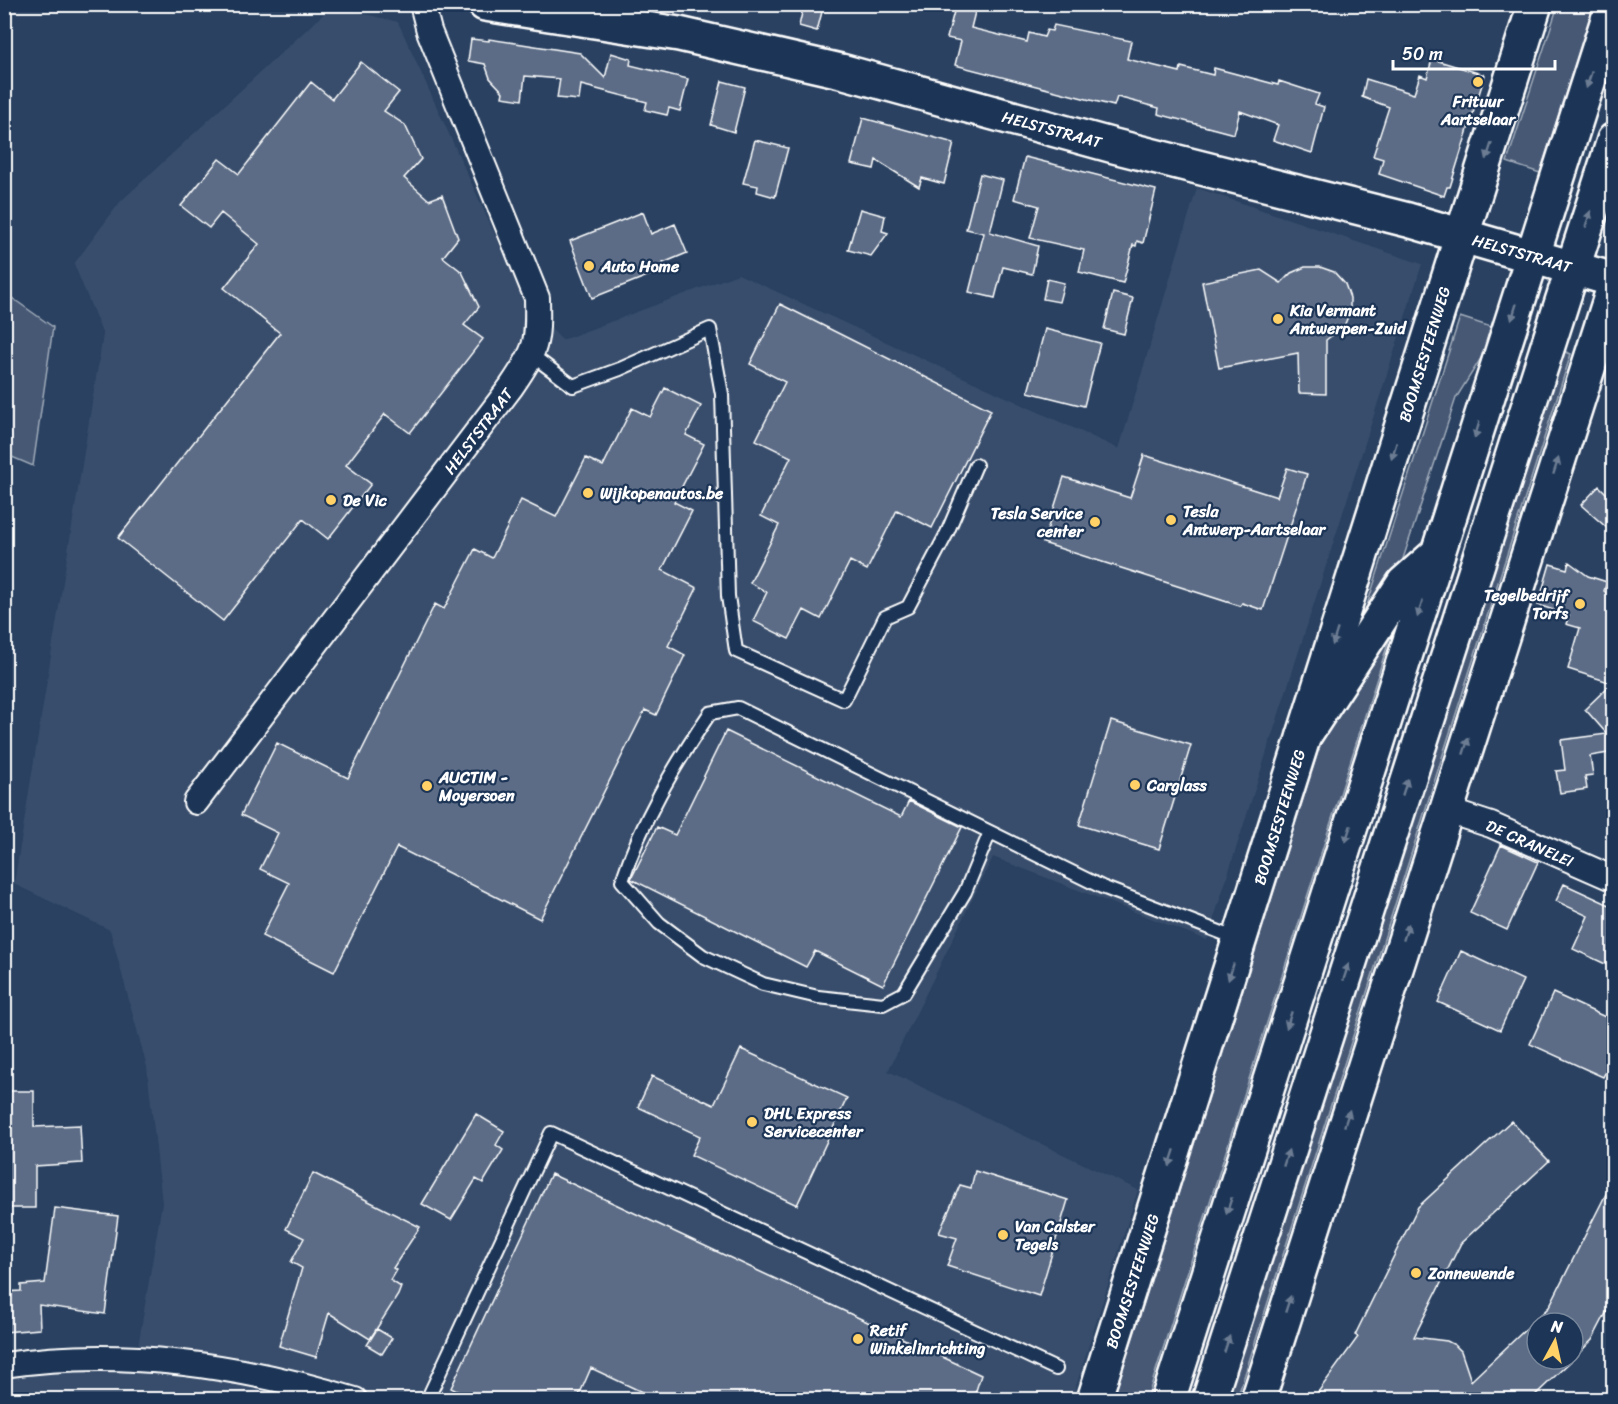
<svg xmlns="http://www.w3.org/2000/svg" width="1618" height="1404" viewBox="0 0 1618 1404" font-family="Sriracha,sans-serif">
<rect width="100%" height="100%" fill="#2a4161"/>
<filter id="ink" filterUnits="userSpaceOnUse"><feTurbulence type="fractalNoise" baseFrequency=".0167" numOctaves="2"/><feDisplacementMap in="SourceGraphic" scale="12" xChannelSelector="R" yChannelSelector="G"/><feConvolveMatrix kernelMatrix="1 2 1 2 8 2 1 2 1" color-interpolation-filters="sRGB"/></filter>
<g filter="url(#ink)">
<path fill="#394e6c" d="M332,6l66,16 128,281 36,37 176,-66 381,175 78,-261 225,76 -215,676 -214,-83 -105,214 250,119 -66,209 -1067,1 -1,-43 134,-10 24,-144 -15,-136 -37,-137 -96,-46 89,-549 -29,-71 46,-62z"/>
<path fill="#465975" stroke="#a2acba" stroke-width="1.5" d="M1558,5h36l-54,168 -33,-11z
M5,293l48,34 -20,139 -28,-12z
M1460,317l31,10 -8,28 -27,43 -61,185 -36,47z
M1561,350l10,4 -334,1045 -10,1z
M1392,631l-245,768 -34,1 215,-680z"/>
<path fill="#5b6c86" stroke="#fff" stroke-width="1.5" d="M804,4h20l-7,27 -18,-5z
M956,4h21l-6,24 56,14 2,-9 15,4 3,-7 5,1 2,-6 77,16 -4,18 53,13 1,-5 32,8 1,-7 64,17 1,-4 40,13 -4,10 9,3 -12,46 -39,-13 5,-15 -38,-14 -6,23 -76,-20 1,-6 -42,-11 -3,9 -159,-41 6,-24 -14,-3z
M471,39l18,2v-2l91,14 25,25 6,-25 20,6 -1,6 58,14 -8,32 -11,-3 -2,7 -22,-5 2,-8 -66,-17 -2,15 -22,-2 3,-19 -35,-3 -3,24 -20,-3 1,-5 -13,-14 -5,-14 -17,-3z
M1432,59l53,16 -35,112h-3l-3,9 -65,-22 4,-15 -10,-3 16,-49 -27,-10 4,-18 48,15 6,-19 7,3z
M361,62l38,30 -15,19 21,14 16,34 -17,19 25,22 13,-5 16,43 -15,19 19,15 17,35 -15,18 19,14 -73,94 -25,-19 -39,51 25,19 -43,55 -25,-20 -80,102 -105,-83 162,-205 -56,-45 35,-44 -38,-31 -12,15 -28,-22 38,-47 20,15 72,-92 21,17z
M722,81l23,6 -11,45 -23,-7z
M863,118l91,25 -10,41 -22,-6 -3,9 -43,-27 -2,9 -23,-5z
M755,140l33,8 -13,49 -18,-5 1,-6 -15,-3z
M1025,157l131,33 -13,53 -6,-2 -1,5 -3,-1 -10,38 -44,-11 5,-22 -54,-12 9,-32 -25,-7z
M980,174l23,6 -13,52 48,14 -6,28 -29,-7 -8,31 -26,-6 15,-59 -18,-4z
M860,209l25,7 -3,15 6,2 -17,23 -23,-6z
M643,212l8,22 24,-10 12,29 -24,10 2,6 -73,29 -22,-57z
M1305,267h15l14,5 11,12 5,14v14l-6,14 -18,14v54l-27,-1 -1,-40 -79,15 -17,-86 59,-12 20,13 10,-10z
M1047,279l17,4 -5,19 -16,-3z
M1113,293l20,5 -9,36 -20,-5z
M780,304l211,106 -59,118 -35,-18 -30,60 -17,-9 -29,58 -17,-9 -15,29 -36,-18 14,-29 -17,-9 29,-58 -18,-9 30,-59 -35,-17 29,-58 -35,-18z
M1045,329l55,14 -16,63 -56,-14z
M665,388l36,18 -15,29 18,9 -30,58 18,9 -30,59 35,18 -29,58 17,9 -29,60 -11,-5 -105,209 -143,-72 -63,125 -72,-36 27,-53 -29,-14 18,-36 -37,-18 36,-72 71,35 87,-174 9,5 31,-60 17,9 29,-58 35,17 30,-59 17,8 29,-58 18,9z
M1144,455l133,42 10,-29 20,6 -44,136 -21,-7 -2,3 -197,-63 21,-66 66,21z
M1599,486l15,15v33l-33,-29z
M1569,562l19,14 19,6 -3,9 10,8v153l-24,4 3,19 -8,1 2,13 -27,4 -4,-22 9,-1 -4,-30 46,-6 -22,-25 27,-26 -44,-14 12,-41 -14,-4 3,-9 -31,-10 12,-41 17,5z
M1111,721l80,24 -32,104 -80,-24z
M726,731l175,86 8,-16 53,26 -79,158 -68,-34 -9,16 -175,-88 26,-52 18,8z
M1501,845l37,17 -31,68 -37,-17z
M1564,884l50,23v61l-41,-19 15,-33 -32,-15z
M1461,951l62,29 -23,50 -62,-28z
M1553,993l61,28v34l-11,22 -73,-33z
M741,1049l106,49 -50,107 -106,-50 9,-19 -62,-29 14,-31 62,29z
M4,1091h30v36l46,-2 2,38 -47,3v42h-31z
M476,1114l28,17 -8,14 7,5 -20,33 -7,-4 -25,41 -29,-16z
M1511,1121l38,40 -88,82 -47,94 33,4 8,4 6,6 10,30 78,-74 65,-129v120l-22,42 -19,19v-36h-36v36h36l-43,41h-202l-10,-8 40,-55 -3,-2 63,-128z
M975,1171l93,29 -29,96 -92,-30 10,-28 -18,-5 21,-48 11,3z
M313,1173l107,54 -27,41 3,2 -6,10 11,7 -3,8 -28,44 -41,-26 -13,44 -37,-11 23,-78 -11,-6 13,-24 -18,-9z
M551,1174l430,201 -8,25h-314l-68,-32 -14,32h-103l-23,-12z
M55,1208l63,8 -13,98 -66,-9 1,24 -36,3v-40l17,-1v-6l24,-2z
M377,1329l15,9 -10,16 -15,-9z"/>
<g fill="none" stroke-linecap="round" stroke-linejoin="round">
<defs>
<path id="lane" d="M533,356l40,30 47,-17 90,-40 12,65 6,202 8,55 108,49 41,-83 23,-10 39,-74 29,-68
M990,832l-25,60 -61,101 -21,11 -65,-7 -55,-13 -60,-28 -44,-33 -37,-42c20,-61 52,-115 88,-168l28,-5 364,179 136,52
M427,1400l124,-267 505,236"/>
<path id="street" d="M196,802l315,-415c26,-38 27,-43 26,-89l-108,-267 -7,-27
M1445,810l46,15 123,54
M4,1365c118,-18 238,0 351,35"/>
<path id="secondary" d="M485,4l194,30 162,37 273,75 294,74 206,60
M1094,1400l441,-1396
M1258,1400l356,-1113"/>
<path id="highway" d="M1304,736l100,-153 34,-30
M1168,1400l445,-1396
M1209,1400l405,-1260"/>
</defs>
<use href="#lane" stroke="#fff" stroke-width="16"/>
<use href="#street" stroke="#fff" stroke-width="28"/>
<use href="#secondary" stroke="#fff" stroke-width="38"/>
<use href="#highway" stroke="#fff" stroke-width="38"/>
<use href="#lane" stroke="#1d3557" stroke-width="12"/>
<use href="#street" stroke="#1d3557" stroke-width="24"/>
<use href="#secondary" stroke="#1d3557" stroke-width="33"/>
<use href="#highway" stroke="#1d3557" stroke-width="33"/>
</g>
<defs><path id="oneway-solid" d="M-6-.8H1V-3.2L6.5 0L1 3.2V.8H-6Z" transform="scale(1.5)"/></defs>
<g fill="#6c7c92">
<use href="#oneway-solid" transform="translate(1589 80) rotate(108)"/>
<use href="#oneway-solid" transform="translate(1489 151) rotate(108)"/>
<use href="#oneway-solid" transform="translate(1588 219) rotate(-73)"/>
<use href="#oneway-solid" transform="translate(1514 312) rotate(107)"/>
<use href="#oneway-solid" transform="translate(1477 430) rotate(107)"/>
<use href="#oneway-solid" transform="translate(1394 451) rotate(107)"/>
<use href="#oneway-solid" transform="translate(1556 466) rotate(-72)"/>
<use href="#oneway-solid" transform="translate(1420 609) rotate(108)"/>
<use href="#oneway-solid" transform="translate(1335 637) rotate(107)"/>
<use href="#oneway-solid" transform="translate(1466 746) rotate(-72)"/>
<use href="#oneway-solid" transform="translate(1405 787) rotate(-72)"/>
<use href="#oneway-solid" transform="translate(1348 834) rotate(108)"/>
<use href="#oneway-solid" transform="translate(1406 932) rotate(-72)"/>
<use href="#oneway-solid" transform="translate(1231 972) rotate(108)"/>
<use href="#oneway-solid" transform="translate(1346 972) rotate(-72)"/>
<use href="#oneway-solid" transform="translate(1289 1020) rotate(108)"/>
<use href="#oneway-solid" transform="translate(1347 1118) rotate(-72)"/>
<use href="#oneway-solid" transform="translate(1172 1158) rotate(108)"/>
<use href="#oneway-solid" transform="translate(1286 1158) rotate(-72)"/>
<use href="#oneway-solid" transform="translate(1229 1206) rotate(108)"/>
<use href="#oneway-solid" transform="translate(1288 1304) rotate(-72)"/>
<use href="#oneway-solid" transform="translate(1227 1344) rotate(-72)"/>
</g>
</g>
<g fill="#ffd166" stroke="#1d3557" stroke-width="2">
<circle cx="1478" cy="82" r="6"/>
<circle cx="589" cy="266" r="6"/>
<circle cx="1278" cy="319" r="6"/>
<circle cx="588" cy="493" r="6"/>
<circle cx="331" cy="500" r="6"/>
<circle cx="1171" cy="520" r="6"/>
<circle cx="1095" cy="522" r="6"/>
<circle cx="1580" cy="604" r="6"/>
<circle cx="1135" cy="785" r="6"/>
<circle cx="427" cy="786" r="6"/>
<circle cx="752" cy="1122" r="6"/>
<circle cx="1003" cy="1235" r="6"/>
<circle cx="1416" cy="1273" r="6"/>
<circle cx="858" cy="1339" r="6"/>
</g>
<g text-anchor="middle" stroke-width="4.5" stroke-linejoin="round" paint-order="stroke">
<g font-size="16" font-weight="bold" fill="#fff" stroke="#1d3557" text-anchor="start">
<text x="1478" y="107" text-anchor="middle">Frituur<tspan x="1478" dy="18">Aartselaar</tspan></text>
<text x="601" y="272">Auto Home</text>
<text x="1290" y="316">Kia Vermant<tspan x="1290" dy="18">Antwerpen-Zuid</tspan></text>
<text x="600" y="499">Wijkopenautos.be</text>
<text x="343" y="506">De Vic</text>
<text x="1183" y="517">Tesla<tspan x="1183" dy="18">Antwerp-Aartselaar</tspan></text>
<text x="1083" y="519" text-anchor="end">Tesla Service<tspan x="1083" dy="18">center</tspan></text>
<text x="1568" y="601" text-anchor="end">Tegelbedrijf<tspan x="1568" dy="18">Torfs</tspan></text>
<text x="439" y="783">AUCTIM -<tspan x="439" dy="18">Moyersoen</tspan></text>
<text x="1147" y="791">Carglass</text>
<text x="764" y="1119">DHL Express<tspan x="764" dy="18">Servicecenter</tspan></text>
<text x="1015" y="1232">Van Calster<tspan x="1015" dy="18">Tegels</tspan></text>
<text x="1428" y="1279">Zonnewende</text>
<text x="870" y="1336">Retif<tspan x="870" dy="18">Winkelinrichting</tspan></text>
</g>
<g font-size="16" fill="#fff" stroke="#1d3557">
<text transform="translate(1052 129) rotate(15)" y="6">HELSTSTRAAT</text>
<text transform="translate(1522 253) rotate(16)" y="6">HELSTSTRAAT</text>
<text transform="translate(1424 354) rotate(-73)" y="6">BOOMSESTEENWEG</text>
<text transform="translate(478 431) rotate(-53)" y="6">HELSTSTRAAT</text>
<text transform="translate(1279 817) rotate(-73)" y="6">BOOMSESTEENWEG</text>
<text transform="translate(1530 843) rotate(24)" y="6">DE CRANELEI</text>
<text transform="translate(1132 1281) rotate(-72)" y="6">BOOMSESTEENWEG</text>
</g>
</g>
<rect width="1618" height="1404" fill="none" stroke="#1d3557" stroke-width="24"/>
<rect x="12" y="12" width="1594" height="1380" fill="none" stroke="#fff" stroke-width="2" filter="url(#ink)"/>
<g transform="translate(1555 1341) rotate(8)"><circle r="28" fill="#1d3557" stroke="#77869a" stroke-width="1.5"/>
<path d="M0-4.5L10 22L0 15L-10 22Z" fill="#ffd166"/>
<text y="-9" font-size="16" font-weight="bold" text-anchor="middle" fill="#ffffff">N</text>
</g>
<path d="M1393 60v9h162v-9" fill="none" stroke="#ffffff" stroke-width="3"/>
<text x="1402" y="60" font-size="18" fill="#ffffff" stroke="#1d3557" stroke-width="4.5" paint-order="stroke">50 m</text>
</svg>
